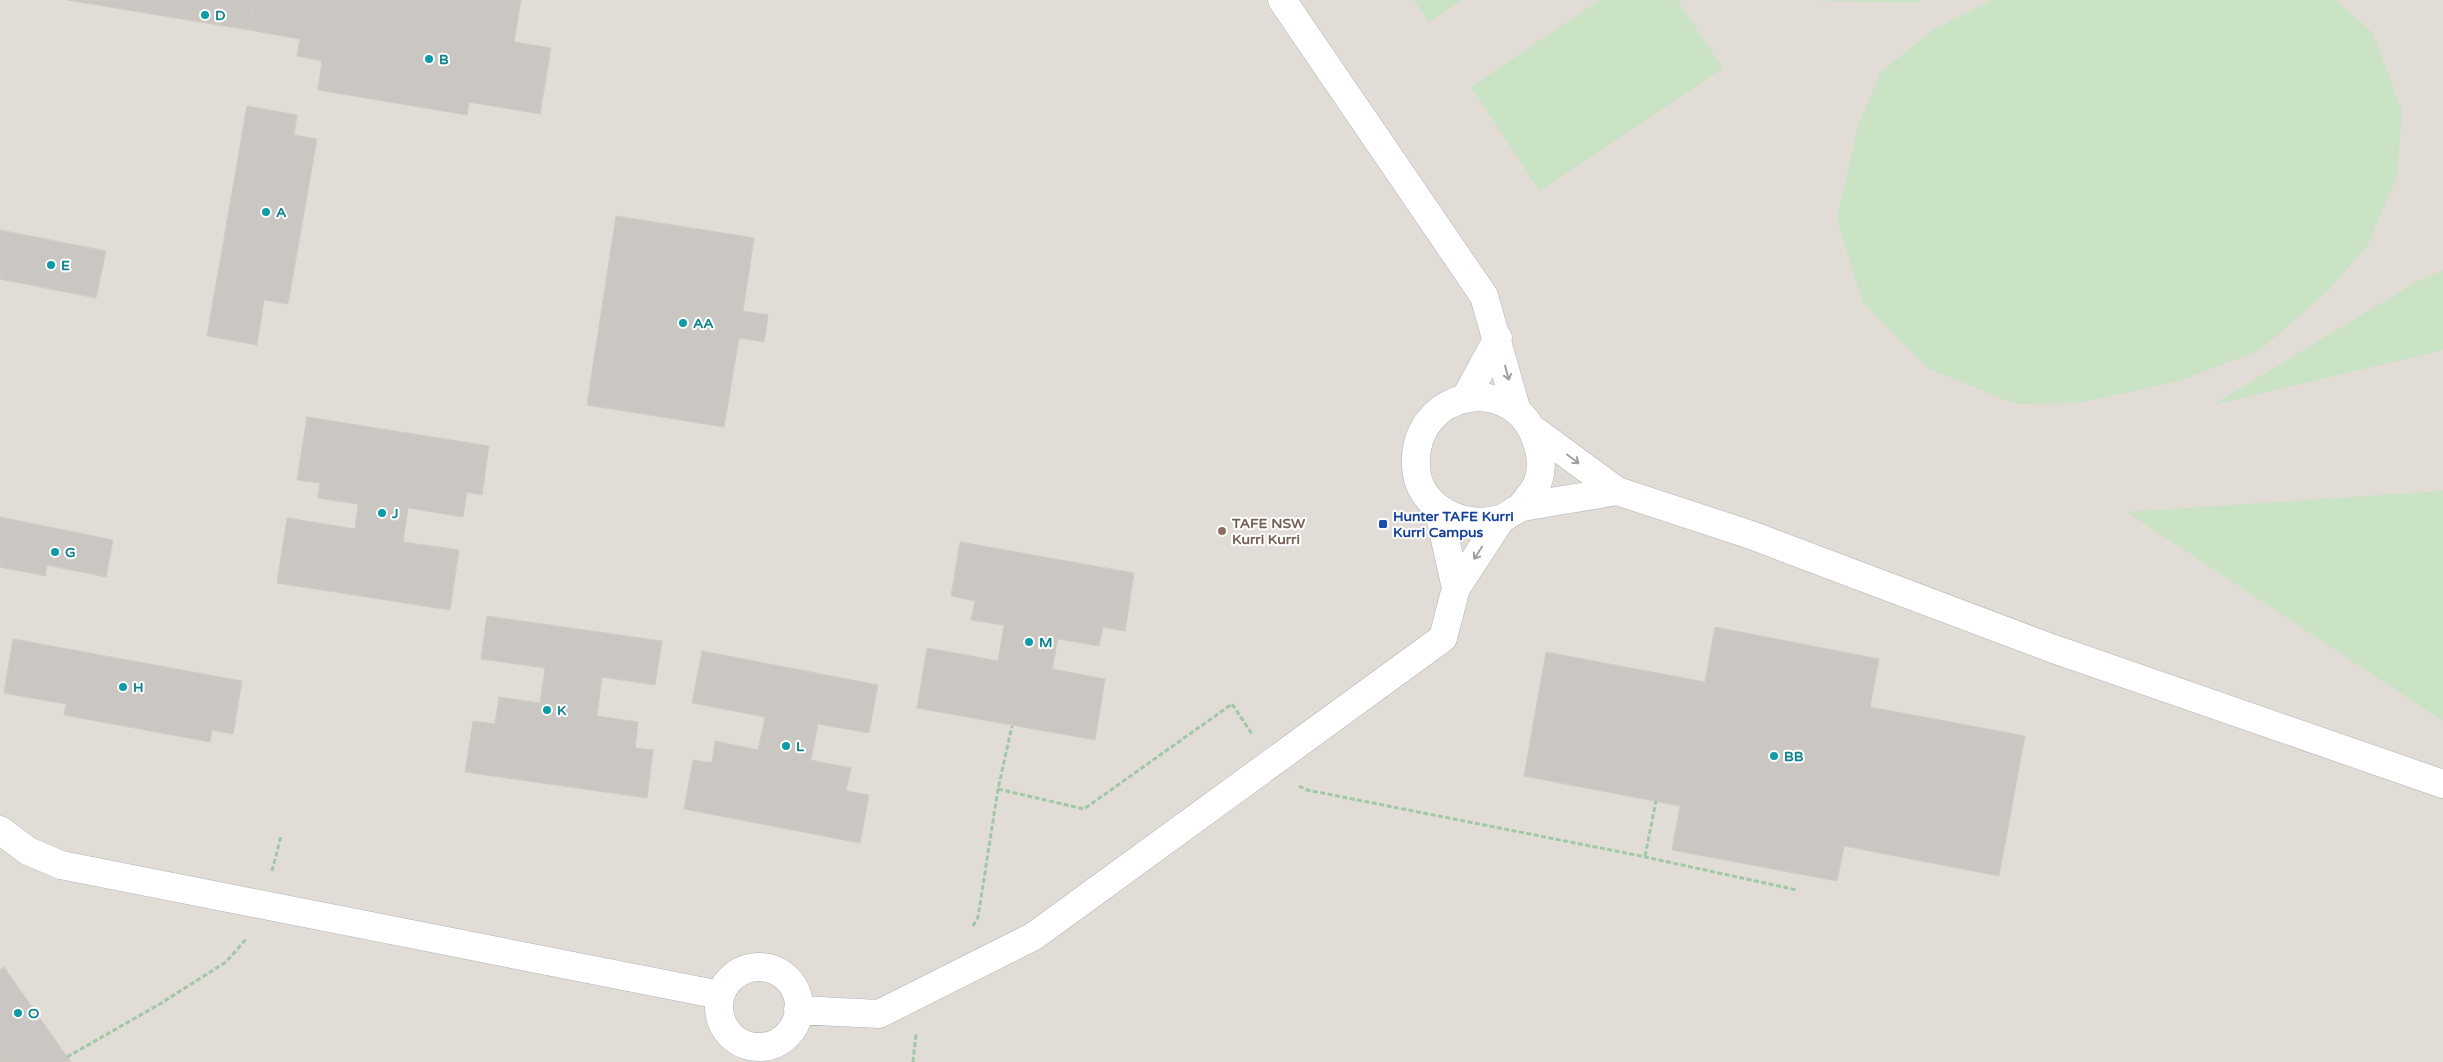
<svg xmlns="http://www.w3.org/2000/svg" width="2443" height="1062" viewBox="0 0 2443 1062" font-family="'Varela Round',sans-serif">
<rect width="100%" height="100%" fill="#eeebe5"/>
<path fill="#e1dcd6" d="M0,0h2443v1062h-2443z"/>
<path fill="#c9e3c4" d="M1414,0h48l-33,22z
M1600,0h77l46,68 -183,123 -69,-104z
M1803,0h117l-3,3z
M1992,0h344l37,33 29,78 -5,66 -30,69 -38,44 -69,60 -81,31 -101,22 -62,1 -87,-35 -67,-68 -25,-83 21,-92 23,-54 52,-42z
M2443,270v80l-230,55 200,-121z
M2443,491v230l-316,-209z"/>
<path fill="#cac6c2" stroke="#d2cbc4" d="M67,0h187l-5,30z
M254,0h267l-7,42 37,6 -11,66 -71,-12 -2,13 -149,-25 4,-29 -25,-5 3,-17 -51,-9z
M247,106l50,9 -3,20 23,4 -29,165 -24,-4 -7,45 -50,-9z
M616,216l138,22 -11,73 25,4 -4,27 -25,-4 -15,89 -137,-22z
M0,230l106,21 -10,47 -96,-19z
M307,417l182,29 -7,49 -15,-3 -4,25 -55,-9 -5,34 56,8 -9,60 -173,-27 10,-65 68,11 3,-25 -40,-6 2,-15 -23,-3z
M0,517l113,23 -7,37 -59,-12 -2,11 -45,-9z
M960,542l174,31 -9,58 -22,-4 -4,19 -41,-7 -6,30 53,10 -10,61 -178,-32 10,-60 71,13 6,-36 -33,-5 4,-19 -24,-5z
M487,616l175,25 -7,44 -53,-8 -5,39 41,6 -3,26 18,2 -6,48 -182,-26 8,-51 22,3 4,-27 41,6 5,-35 -64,-9z
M1715,627l164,32 -9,48 155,29 -26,140 -155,-30 -7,35 -165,-31 8,-44 -156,-30 22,-124 159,30z
M13,639l229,42 -9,53 -21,-4 -2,12 -146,-27 2,-11 -62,-11z
M702,651l176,34 -9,48 -51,-9 -7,36 40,8 -5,23 23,4 -9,48 -176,-34 9,-49 19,3 3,-22 43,9 7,-33 -73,-14z
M4,967l63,90 4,5h-71v-92z"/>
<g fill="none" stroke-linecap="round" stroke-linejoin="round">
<defs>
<path id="minor" d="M1282,0l202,296 32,112
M1466,397l32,-59
M1534,430l83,61 134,44 300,113 392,136
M1438,508l18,80
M1520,508c5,-7 12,-14 16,-22 6,-11 6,-29 2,-40 -20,-76 -126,-58 -122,20 1,41 48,64 84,53 8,-2 14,-10 23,-12 31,-6 62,-10 94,-16
M0,830l28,21 33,14 659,130
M719 1007a40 40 0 1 1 80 0a40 40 0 1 1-80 0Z
M798,1010l81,4 155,-78 409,-298 13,-50 45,-69"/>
</defs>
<use href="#minor" stroke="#b0b3b6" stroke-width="29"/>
<path stroke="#a0c8a5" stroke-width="3" stroke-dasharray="5 2.5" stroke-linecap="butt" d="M1299,786l8,4 329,65 161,35
M998,789l86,20 148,-105 20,30
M1645,856l11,-55
M272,871l9,-35
M973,926l5,-9 20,-128 14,-63
M67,1057l91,-52 68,-43 21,-24
M913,1062l3,-28"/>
<use href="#minor" stroke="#fff" stroke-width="28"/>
</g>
<defs><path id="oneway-shaft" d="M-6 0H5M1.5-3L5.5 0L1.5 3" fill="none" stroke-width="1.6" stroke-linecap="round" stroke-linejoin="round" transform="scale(1.25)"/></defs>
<g stroke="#9ea0a2">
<use href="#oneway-shaft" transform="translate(1507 373) rotate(75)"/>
<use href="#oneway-shaft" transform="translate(1573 459) rotate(37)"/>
<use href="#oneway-shaft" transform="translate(1478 553) rotate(123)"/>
</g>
<g fill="#0f9aa8" stroke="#fff" stroke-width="2">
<circle cx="205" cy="15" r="5"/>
<circle cx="429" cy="59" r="5"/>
<circle cx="266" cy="212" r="5"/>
<circle cx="51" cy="265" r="5"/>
<circle cx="683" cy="323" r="5"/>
<circle cx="382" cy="513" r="5"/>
<circle cx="55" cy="552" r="5"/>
<circle cx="1029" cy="642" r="5"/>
<circle cx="123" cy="687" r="5"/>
<circle cx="547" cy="710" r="5"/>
<circle cx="786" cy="746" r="5"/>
<circle cx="1774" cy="756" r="5"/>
<circle cx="18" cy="1013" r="5"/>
</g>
<rect fill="#1a4fb4" stroke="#fff" stroke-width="2" x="1378" y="519" width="10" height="10" rx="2.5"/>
<circle fill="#8d6e63" stroke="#fff" stroke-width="2" cx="1222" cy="531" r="5"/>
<g text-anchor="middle" stroke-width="4" stroke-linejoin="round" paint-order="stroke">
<g font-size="14" font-weight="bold" fill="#0d838f" stroke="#fff" text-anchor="start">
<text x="215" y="20">D</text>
<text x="439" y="64">B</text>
<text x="276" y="217">A</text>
<text x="61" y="270">E</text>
<text x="693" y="328">AA</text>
<text x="392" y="518">J</text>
<text x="65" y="557">G</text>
<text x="1039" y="647">M</text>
<text x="133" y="692">H</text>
<text x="557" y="715">K</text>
<text x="796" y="751">L</text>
<text x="1784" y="761">BB</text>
<text x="28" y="1018">O</text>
</g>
<g font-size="14" font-weight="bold" fill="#164399" stroke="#fff" text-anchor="start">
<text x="1393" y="521">Hunter TAFE Kurri<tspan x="1393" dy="16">Kurri Campus</tspan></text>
</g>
<g font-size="14" font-weight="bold" fill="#785e54" stroke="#fff" text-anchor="start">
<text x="1232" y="528">TAFE NSW<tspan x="1232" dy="16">Kurri Kurri</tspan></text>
</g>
</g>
</svg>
